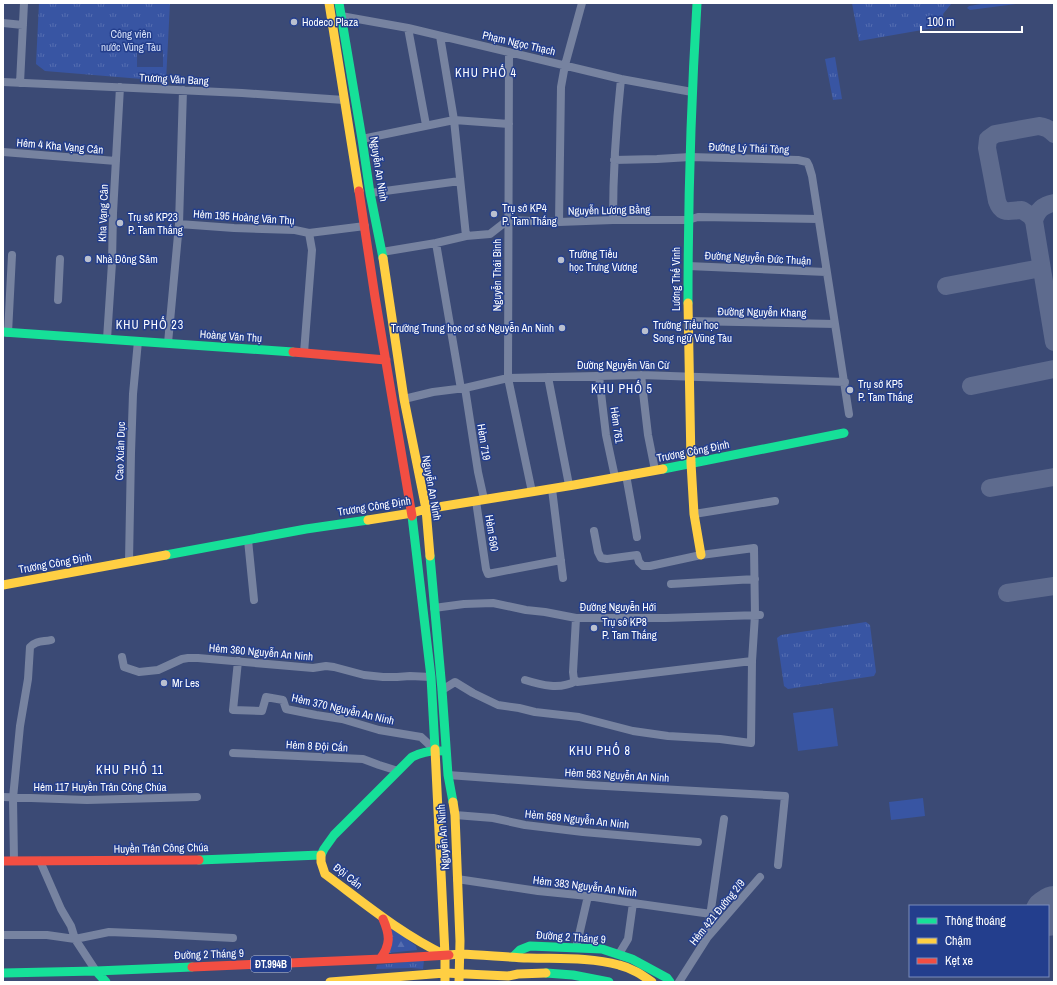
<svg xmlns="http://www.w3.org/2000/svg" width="1057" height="985" viewBox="0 0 1057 985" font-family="'Archivo Narrow',sans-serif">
<defs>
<pattern id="grass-tufts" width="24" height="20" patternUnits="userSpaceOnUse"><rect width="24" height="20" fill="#3855a3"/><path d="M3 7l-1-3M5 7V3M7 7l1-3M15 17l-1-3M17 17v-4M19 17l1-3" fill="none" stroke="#566eb1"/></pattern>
<pattern id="forest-firs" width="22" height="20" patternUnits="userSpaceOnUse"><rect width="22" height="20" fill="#3855a3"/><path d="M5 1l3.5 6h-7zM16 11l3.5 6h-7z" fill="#566eb1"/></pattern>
</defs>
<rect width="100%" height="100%" fill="#3b4a75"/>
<path fill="url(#grass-tufts)" d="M39,3h131l-4,78 -121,-10 -9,-7z
M852,3h100l-9,11 2,12 -86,15z
M835,57l7,42 -9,1 -8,-41z
M866,622l4,3 6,47 -2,4 -86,13 -4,-3 -7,-48 4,-3z
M424,960l-1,9 -12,-1 -35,1 1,-4z"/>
<path fill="url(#forest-firs)" d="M390,926l26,20 1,4 -29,3z"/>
<path fill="#3855a3" d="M987,3h36l-53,7 -3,-2 2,-2z
M833,708l5,38 -40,5 -5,-38z
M923,798l2,18 -34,4 -2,-18z"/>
<path fill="#364a84" d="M137,50h26v17h-26z"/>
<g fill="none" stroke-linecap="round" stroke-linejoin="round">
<path stroke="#5e6b8e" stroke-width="18" d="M1054,134c-4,-5 -8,-7 -15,-8l-44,8 -7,5 -1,9 10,53c5,15 13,9 25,9l9,6 3,5 20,121
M1034,221c3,-11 9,-16 20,-18
M946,286l95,-18
M971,386l83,-17
M990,488l64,-11
M1007,593l47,-7"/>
<path stroke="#5e6b8e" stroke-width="46" d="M1048,913l6,-4"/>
<path stroke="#7783a0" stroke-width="8" d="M341,16l67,12 213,51 71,13
M3,23l20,2
M408,28l18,97
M440,36l14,84 12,116
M509,52l-1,326 24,114
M3,82l239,11 102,7
M20,83l4,-80
M362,139l92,-19 55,4
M3,152l113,9
M614,160l43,-1 33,-2 108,3 9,2 2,4 3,10 37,238
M370,193l90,-12
M613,220c0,-48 3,-94 8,-141
M559,222l2,-135 4,-22 17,-62
M179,224l55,4 61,2 14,3 56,-7
M436,243l25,146
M382,252l54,-9 30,-7 24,-2 18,-14 51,2 54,-2h75l10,-3 120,2
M688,266l138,6
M58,300l2,-41
M688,321l147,3
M8,333l4,-78
M107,339l5,-76 1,-50 7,-126
M168,343l11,-119 4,-134
M304,353l8,-103 -3,-17
M641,375l7,60 7,35
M599,376l7,59 9,42
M548,377l21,108
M465,388l13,84 6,27
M404,399l29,-7 32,-4 43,-10 133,-3 204,7
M626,475l9,50 2,12
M552,489l11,89
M476,501l10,68 2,5 5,-1 68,-13
M694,514l81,-13
M248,540l6,60
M129,562l2,-109 2,-59 5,-53
M671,584l84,-5
M434,608l30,-4 29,-1 33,7 19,2 31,6h90l94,-3
M576,618l-3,54 1,8 3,2 175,-21
M122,657l2,10 15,5 19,-2 24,-11 6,-1h10l115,10 13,-2 8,1 30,8 19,2h14l13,-1 21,1
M238,661l-5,49 29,1 4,-14 17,3 3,9 30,6 26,4 37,11 42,7 15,14
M525,680c16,5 35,10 51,1
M442,690l13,-8 18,11 25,12 21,3 16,4 44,5 54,14 35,5 52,3 31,4 1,-82 3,-46 -1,-67 -53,7 -51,11h-7l-4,-4 -2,-7 -30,4 -6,-1 -3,-6 -4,-21
M233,753l130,6 16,6 19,6
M448,775l139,10 198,11 -7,69
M3,797l84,3 110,-3
M455,815l38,3 32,7 58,7 115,10
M14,861l-1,-63 7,-72 8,-47 2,-32c6,-7 14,-5 21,-7
M40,861l21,48 10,17 4,13 21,32
M457,879l81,12 50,5 45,7 78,11
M3,935h44l28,4 34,-7 49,2 75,4
M707,937l17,-118
M576,948l12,-52
M619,954l9,-15 5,-36
M679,982l28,-44 53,-61"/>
<path stroke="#16e098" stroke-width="9" d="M339,3l23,136 8,54 13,65
M688,303c0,-100 3,-200 9,-300
M3,332l290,20
M663,469l181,-36
M412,516l19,161 4,72
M166,555l140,-26 62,-9
M430,556l12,134 6,85 5,27
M321,855l3,-6 10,-14 78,-78c10,-5 21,-7 32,-6
M199,860l121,-5
M513,957l7,-7 10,-4 72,3 30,10 35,19 3,4
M96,971l10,11
M3,973l93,-2 96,-4
M546,973l27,2 36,7"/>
<path stroke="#ffcf43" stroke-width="9" d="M329,3l30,188
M383,258l21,141 22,110 4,47
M688,303l3,160 3,51 7,41
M368,520l44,-7 14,-4 148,-24 89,-16
M3,585l163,-30
M435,749l10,206v27
M453,802l2,13 5,126 -1,41
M321,855v7l4,12c39,29 76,60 120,81
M449,955l11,-1c23,1 45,3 68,4 30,1 62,-1 91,7 13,3 23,10 33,17
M330,982l115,-9 63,3 10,-2 28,-1"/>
<path stroke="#f24e42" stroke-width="9" d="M359,191l16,106 37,219
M293,352l93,8
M3,861l196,-1
M380,959c11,-14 10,-24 3,-40
M192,967l190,-8 67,-4"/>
</g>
<g fill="#bac0cf" stroke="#233e8d" stroke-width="1.5">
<circle cx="294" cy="22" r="4"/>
<circle cx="494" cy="214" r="4"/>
<circle cx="120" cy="223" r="4"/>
<circle cx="88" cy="259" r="4"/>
<circle cx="561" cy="260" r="4"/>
<circle cx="562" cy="328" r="4"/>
<circle cx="645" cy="331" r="4"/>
<circle cx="850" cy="390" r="4"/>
<circle cx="594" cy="628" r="4"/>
<circle cx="164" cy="683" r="4"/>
</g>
<g text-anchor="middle" stroke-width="3" stroke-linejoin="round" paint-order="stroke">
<rect fill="#233e8d" stroke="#bdc5dd" stroke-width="1" x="251" y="956" width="40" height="16" rx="3"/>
<g font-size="10" font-weight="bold" fill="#fff">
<text x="271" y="968">ĐT.994B</text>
</g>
<g font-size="11" fill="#fff" stroke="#233e8d" text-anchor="start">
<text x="302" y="26">Hodeco Plaza</text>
<text x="502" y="212">Trụ sở KP4<tspan x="502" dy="13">P. Tam Thắng</tspan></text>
<text x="128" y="221">Trụ sở KP23<tspan x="128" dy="13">P. Tam Thắng</tspan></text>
<text x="569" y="258">Trường Tiểu<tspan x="569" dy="13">học Trưng Vương</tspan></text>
<text x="96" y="263">Nhà Đông Sâm</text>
<text x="653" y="329">Trường Tiểu học<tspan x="653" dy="13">Song ngữ Vũng Tàu</tspan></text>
<text x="554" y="332" text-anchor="end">Trường Trung học cơ sở Nguyễn An Ninh</text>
<text x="858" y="388">Trụ sở KP5<tspan x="858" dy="13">P. Tam Thắng</tspan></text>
<text x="602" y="626">Trụ sở KP8<tspan x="602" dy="13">P. Tam Thắng</tspan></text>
<text x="172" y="687">Mr Les</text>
</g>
<g font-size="11" fill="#d6e0f8" stroke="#233e8d">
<text x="131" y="38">Công viên<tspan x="131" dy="13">nước Vũng Tàu</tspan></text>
</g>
<g font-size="11" fill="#fff" stroke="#233e8d">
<text transform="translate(519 43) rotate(13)" y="4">Phạm Ngọc Thạch</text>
<text transform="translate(174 79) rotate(3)" y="4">Trương Văn Bang</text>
<text transform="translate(60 146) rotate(5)" y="4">Hẻm 4 Kha Vạng Cân</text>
<text transform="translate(749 148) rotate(2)" y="4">Đường Lý Thái Tông</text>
<text transform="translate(379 169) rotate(81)" y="4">Nguyễn An Ninh</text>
<text transform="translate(609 210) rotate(-1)" y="4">Nguyễn Lương Bằng</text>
<text transform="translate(103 213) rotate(-88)" y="4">Kha Vạng Cân</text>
<text transform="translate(244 217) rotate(4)" y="4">Hẻm 195 Hoàng Văn Thụ</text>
<text transform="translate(758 258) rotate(3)" y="4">Đường Nguyễn Đức Thuận</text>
<text transform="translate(497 275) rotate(-90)" y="4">Nguyễn Thái Bình</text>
<text transform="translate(676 279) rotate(-90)" y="4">Lương Thế Vinh</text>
<text transform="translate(762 312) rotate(1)" y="4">Đường Nguyễn Khang</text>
<text transform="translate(231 336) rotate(4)" y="4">Hoàng Văn Thụ</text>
<text x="623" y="369">Đường Nguyễn Văn Cừ</text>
<text transform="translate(617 425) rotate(82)" y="4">Hẻm 761</text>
<text transform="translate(484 442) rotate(81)" y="4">Hẻm 719</text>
<text transform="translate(120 451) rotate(-88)" y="4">Cao Xuân Dục</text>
<text transform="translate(693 451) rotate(-11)" y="4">Trương Công Định</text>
<text transform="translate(432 488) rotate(80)" y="4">Nguyễn An Ninh</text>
<text transform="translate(374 506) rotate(-9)" y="4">Trương Công Định</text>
<text transform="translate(492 533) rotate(81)" y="4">Hẻm 590</text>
<text transform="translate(55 563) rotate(-10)" y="4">Trương Công Định</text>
<text x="618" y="611">Đường Nguyễn Hới</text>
<text transform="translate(261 652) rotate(5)" y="4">Hẻm 360 Nguyễn An Ninh</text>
<text transform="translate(343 709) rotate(13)" y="4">Hẻm 370 Nguyễn An Ninh</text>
<text transform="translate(317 746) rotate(3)" y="4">Hẻm 8 Đội Cấn</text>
<text transform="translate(617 775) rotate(3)" y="4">Hẻm 563 Nguyễn An Ninh</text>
<text x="100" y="791">Hẻm 117 Huyền Trân Công Chúa</text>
<text transform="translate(577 819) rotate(6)" y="4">Hẻm 569 Nguyễn An Ninh</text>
<text transform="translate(443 837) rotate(-94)" y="4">Nguyễn An Ninh</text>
<text transform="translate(161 848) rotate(-1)" y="4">Huyền Trân Công Chúa</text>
<text transform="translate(348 876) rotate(39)" y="4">Đội Cấn</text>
<text transform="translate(585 886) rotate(7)" y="4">Hẻm 383 Nguyễn An Ninh</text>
<text transform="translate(717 912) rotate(-51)" y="4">Hẻm 421 Đường 2/9</text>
<text transform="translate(571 937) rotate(4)" y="4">Đường 2 Tháng 9</text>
<text transform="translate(209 954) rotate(-2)" y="4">Đường 2 Tháng 9</text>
</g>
<g font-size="12" letter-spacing="1" fill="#fff" stroke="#233e8d">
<text x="486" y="77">KHU PHỐ 4</text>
<text x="150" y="329">KHU PHỐ 23</text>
<text x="622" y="393">KHU PHỐ 5</text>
<text x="600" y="755">KHU PHỐ 8</text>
<text x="130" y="774">KHU PHỐ 11</text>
</g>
</g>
<rect width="1057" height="985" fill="none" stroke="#ffffff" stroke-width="8"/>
<rect x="909" y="905" width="140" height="72" fill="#233e8d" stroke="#7b8bbb"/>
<rect x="917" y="918" width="20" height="6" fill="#16e098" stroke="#7b8bbb"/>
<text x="945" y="925" font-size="12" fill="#ffffff">Thông thoáng</text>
<rect x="917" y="938" width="20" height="6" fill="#ffcf43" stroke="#7b8bbb"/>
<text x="945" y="945" font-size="12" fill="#ffffff">Chậm</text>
<rect x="917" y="958" width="20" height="6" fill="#f24e42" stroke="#7b8bbb"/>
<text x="945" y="965" font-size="12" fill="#ffffff">Kẹt xe</text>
<path d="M921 26v6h101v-6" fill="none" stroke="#ffffff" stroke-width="2"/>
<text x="927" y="26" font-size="12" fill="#ffffff" stroke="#233e8d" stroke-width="3" paint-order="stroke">100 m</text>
</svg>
